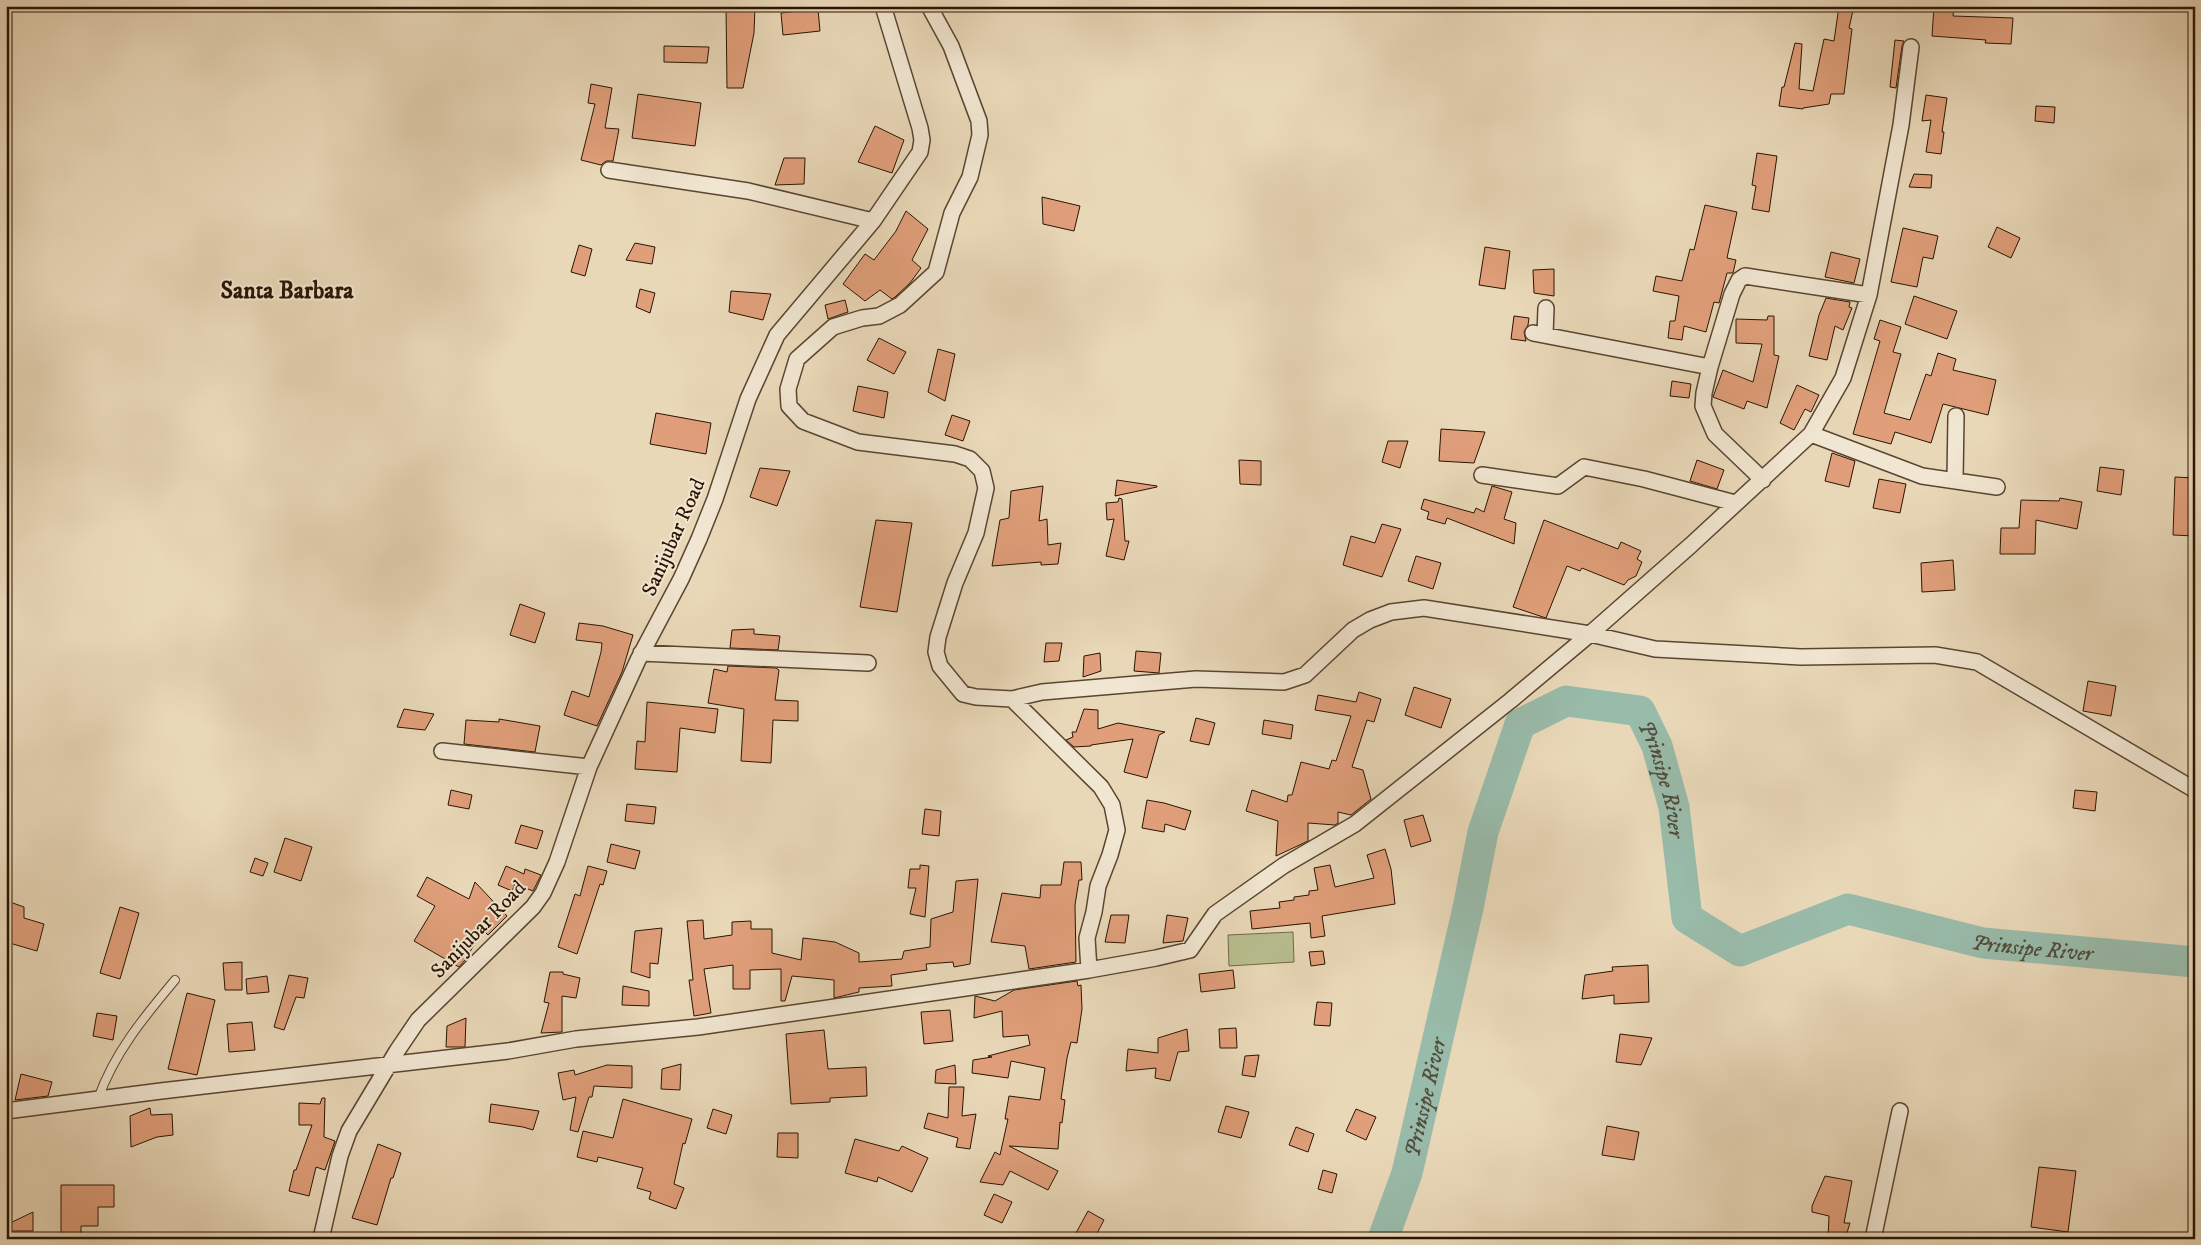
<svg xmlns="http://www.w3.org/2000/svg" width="2201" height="1245" viewBox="0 0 2201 1245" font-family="'IM FELL DW Pica',serif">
<rect width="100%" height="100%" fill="#e9d8b8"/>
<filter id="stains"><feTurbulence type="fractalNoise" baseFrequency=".004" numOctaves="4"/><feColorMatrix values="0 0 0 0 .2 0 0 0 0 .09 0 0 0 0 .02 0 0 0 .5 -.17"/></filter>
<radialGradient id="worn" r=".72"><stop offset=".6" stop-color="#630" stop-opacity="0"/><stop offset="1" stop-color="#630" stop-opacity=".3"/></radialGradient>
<path fill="#b8be8e" stroke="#716948" d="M1293,932l1,30 -65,4 -1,-31z"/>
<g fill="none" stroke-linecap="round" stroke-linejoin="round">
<path stroke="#9ba" stroke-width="31" id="s1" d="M1383,1239l24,-66 61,-265 15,-76 37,-108 46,-23 74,10 17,35 17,61 13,111 53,33 108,-42 135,34 212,19"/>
</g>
<path fill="#e09f7a" stroke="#2a1402" d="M726,6h29l-1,27 -11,55h-16z
M1839,6h15l-5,22 3,1 -8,65h-13l-2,10 -26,4v1l-24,-3 3,-19h2l11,-44 7,1 -3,45 14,2 11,-52 10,2z
M1934,6h20l-1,10 60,2 -2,26 -26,-1 1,-3 -54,-4z
M818,9l2,22 -37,4 -2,-22z
M1895,40l9,1 -2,5 -6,42 -6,-1z
M664,46l45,1 -2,16 -43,-1z
M591,84l21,4 -7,40 14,1 -6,32h-7l-5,4 -20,-5 14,-56 -7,-1z
M638,94l63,9 -6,43 -63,-8z
M1926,95l21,3 -5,34h2l-3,22 -15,-2 5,-32 -9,1z
M2036,106l19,1 -1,16 -19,-2z
M875,126l29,14 -12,33 -34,-11z
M1757,153l20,3 -8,56 -17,-3 4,-23 -4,-1z
M784,158h21l-1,26 -29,1z
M1914,174l18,1 -1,13 -22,-1z
M1042,197l38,9 -6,25 -31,-7z
M1705,205l32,7 -10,46 9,2 -3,13h-6l-8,30 -5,-1 -8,30 -22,-6 -2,14 -14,-2 2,-17h5l4,-25 -26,-5 3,-15 26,5 8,-32 4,1z
M906,211l22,18 -16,31 9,8 -11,15 -15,14 -3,2 -12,-9 -15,11 -22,-17 22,-30 9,6 22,-29z
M1997,227l23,11 -9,20 -23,-11z
M1903,228l35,8 -5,23 -10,-2 -6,30 -26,-5z
M635,243l20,4 -3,17 -26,-4z
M579,245l13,4 -7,27 -14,-4z
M1485,247l25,4 -5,38 -26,-4z
M1831,252l29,7 -6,24 -29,-6z
M1554,269v27l-20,-3 -1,-23z
M640,289l15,4 -5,20 -14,-6z
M731,291l40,3 -8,26 -34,-8z
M1914,296l43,15 -10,28 -42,-15z
M1826,298l24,4 -1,5 3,1 -9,22 -8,-4 -8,34 -18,-4 10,-41z
M845,300l3,12 -20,7 -3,-14z
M1514,316l15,2 -1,7 -4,7 2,9 -15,-2z
M1768,316h6v39l5,1 -12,52 -20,-7 -3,8 -31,-12 10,-27 30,12 9,-38 -26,-1v-24l31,1z
M1880,320l21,7 -8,25 8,2 -17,59 26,7 16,-46 5,2 7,-23 18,6 -3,11 43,10 -8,35 -45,-11 -12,39 -36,-11 -4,12 -38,-10 27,-93 -6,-2z
M879,338l27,14 -12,22 -27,-14z
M938,349l17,5 -10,47 -17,-9z
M1672,381l19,3 -2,14 -19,-2z
M1797,385l22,10 -8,17 -6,-3 -11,21 -14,-7z
M858,386l30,6 -4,26 -31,-7z
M656,413l55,10 -5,31 -56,-10z
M952,415l18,6 -7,20 -18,-6z
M1441,429l44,3 -11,31 -35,-2z
M1388,441h20l-8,27 -18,-6z
M1832,453l23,8 -6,26 -24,-6z
M1239,460l22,1v24l-21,-1z
M1697,460l27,10 -7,19 -27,-8z
M2100,467l24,3 -3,25 -24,-4z
M760,468l30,3 -13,35 -27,-9z
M2175,477l20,1v58l-22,-1z
M1879,479l27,5 -6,29 -27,-5z
M1117,480l40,6v1l-42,9z
M1043,486l-4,35 8,-2 1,26 13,-2 -3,21 -17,1v-3l-49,4 8,-46 9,-2 2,-27z
M1492,486l20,6 -8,27 12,4 -2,21 -67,-26 -2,6 -18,-5 2,-7 -8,-3 3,-10 50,14 2,-5 8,4z
M1119,498l3,1 3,42h4l-5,19 -18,-4 8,-37 -7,1 -1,-17 12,-1z
M2060,498l22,4 -5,27 -41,-9 -1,34h-35l1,-26h18l2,-28 38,1z
M876,520l36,3 -15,89 -37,-5z
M1544,520l74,29 3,-7 20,9 -4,8 5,3 -6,14 -8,4 -4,5 -42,-17 -2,3 -13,-5 -21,52 -33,-11z
M1382,524l19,5 -19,48 -39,-12 8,-29 24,7z
M1416,556l25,7 -8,26 -25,-8z
M1953,560l2,30 -33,2 -1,-29z
M520,604l25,9 -10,30 -25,-8z
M579,623l24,3 30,9 -11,37 -25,54 -33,-11 8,-24 17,6 12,-45 1,-9 -26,-3z
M754,629v5l26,2 -2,14 -48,-2 2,-18z
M1046,643h16l-3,18 -15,1z
M1136,651l25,2 -2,20 -25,-2z
M1100,653l1,18 -18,6 1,-21z
M728,666l48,2 3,2 -4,30 23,1v20l-25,-1 -2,43 -30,-2 3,-52 -36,-6 6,-34 13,3z
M2088,681l28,5 -5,30 -28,-5z
M1414,687l37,12 -10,29 -36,-13z
M1359,692l22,7 -7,23 -7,-2 -15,47 11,3 8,29 -20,16 -13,-3v11l-3,2 -27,-2v18l-32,15 2,-35 -32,-10 6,-21 35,12 1,-7h4l9,-33 28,7 3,-9 4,1 15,-45 -36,-6 3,-15 38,7z
M647,702l71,7 -3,24 -35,-5 -3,44 -42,-3 2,-28 8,1z
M404,709l30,5 -9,16 -28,-3z
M1084,709l14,1v19l20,-6 47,9 -6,3 -12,43 -23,-6 9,-33 -42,6v1l-17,1 -8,-7 7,-3 -1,-5h4z
M1196,718l19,5 -6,22 -19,-4z
M499,719l41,7 -5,26 -71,-8 2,-24 33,2z
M1264,720l29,5 -2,14 -29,-5z
M451,790l21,5 -3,14 -21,-4z
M2075,790l22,2 -2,19 -22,-3z
M1147,800l17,3 27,8 -6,19 -20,-6 -1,8 -22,-4z
M627,804l29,3 -2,17 -29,-3z
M925,809l16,2 -2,25 -17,-2z
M1423,815l8,26 -20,6 -7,-27z
M521,825l22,6 -6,18 -22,-6z
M285,838l27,9 -11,34 -27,-9z
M611,844l29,7 -5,18 -28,-7z
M1385,849l6,20 4,35 -73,12 3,20 -14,2 -1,-15 -58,6 -2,-18 30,-3 -1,-6 15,-2v-3l15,-2v-4l9,-1 -4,-22 16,-3 5,22 39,-9 -7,-23z
M255,858l13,5 -5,13 -13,-4z
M1064,862h17l1,18h-3l-4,25 1,57 -47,7 -4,-23 -34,-4 11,-49 38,5 1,-13h20z
M920,865l9,1 -4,51 -15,-3 6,-26h-8l2,-19h10z
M506,866l18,8 1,-5 16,6 -8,16 -18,-7 -3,7 -14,-6z
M588,866l19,5 -4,14 -3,-1 -23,70 -19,-7 17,-53 5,2z
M427,877l42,22 6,-17 32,34 -19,19 -5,-5 -18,30 -6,7 -45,-26 21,-35 -18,-10z
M978,879l-8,85 -16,3 -1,-5 -27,2 1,6 -36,5 1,11 -33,2v4l-25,6v-18l-42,-4 -7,25h-4v-32l-31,1v19h-17v-24l-29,4 7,44 -17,3 -5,-36h4l-6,-59 16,-1 1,19 28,-4v-13l19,-1v8h21v24l29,7 2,-22 32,4 24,11v9l43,-3 2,-8 26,-4 1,-28 22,-7 3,-31z
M10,902l14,5v11l20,6 -7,27 -31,-9v-27z
M120,907l19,6 -19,66 -20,-6z
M1111,915h18l-4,28 -20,-1z
M1167,915l21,3 -5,23 -20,2z
M662,928l-4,36 -8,-1v15l-19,-6 4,-41z
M1323,951l2,13 -14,2 -2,-14z
M242,962v28h-17l-2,-27z
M1648,965l1,37 -35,2v-9l-32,4 3,-24 28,-4 -1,-4z
M1233,970l2,18 -34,4 -2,-18z
M550,972h13v2l17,4 -4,20 -14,-2v36l-21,1 8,-30 -5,-1z
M289,975l19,3 -4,20 -8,-1 -12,33 -10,-3z
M267,976l2,16 -22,2 -1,-15z
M1077,981l1,5 3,-1 1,24 -5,34 -6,-1 -4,16 -6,41 4,1 -3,23 -2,-1 -2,27 -49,-3 49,25 -10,19 -38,-19 -7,14 -23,-3 15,-30 5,3 8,-36h-3l4,-23 31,4 5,-32 -34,-7 -3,17 -36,-5 1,-13 19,-3 -4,-1 42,-11 -2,-10 -25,2 -1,-26 -28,7 1,-22 20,5 19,-11z
M623,986l26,5v15l-27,-1z
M187,993l28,7 -18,75 -29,-6z
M1317,1002l15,1 -2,23 -16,-1z
M950,1010l3,31 -29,3 -3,-32z
M97,1013l20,3 -4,24 -20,-4z
M466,1018l-1,29h-19l1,-21z
M252,1022l3,28 -26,2 -2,-28z
M1236,1028l1,20h-17l-1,-19z
M1187,1029l2,22 -11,1 -8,29 -15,-3 1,-10 -30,3 2,-22 30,4v-15z
M824,1030l4,39 38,-2 1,29 -37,2v4l-39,2 -5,-70z
M1620,1034l32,4 -11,27 -25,-3z
M1259,1055l-4,22 -13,-2 3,-19z
M681,1064l-1,26 -19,-1 1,-20z
M607,1065l25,1v22l-38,-2 -2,11h-3l-11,35 -8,-2 6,-33 -13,3 -5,-27 16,-3 1,5z
M955,1065l1,19 -21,-1 1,-13z
M21,1074l31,8 -4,14 -33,4z
M949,1087h15l-2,29 14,-2 -6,35 -14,-2 2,-9 -34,-10 4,-15 20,5z
M322,1098h3l-1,39 11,4 -10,29 -9,-3 -7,29 -20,-5 5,-21h2l16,-45h-13v-22l21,1z
M623,1099l69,20 -7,25 -2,-1 -9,41 10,4 -8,21 -27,-10 2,-7 -14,-4 6,-20 -45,-11 -1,5 -20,-5 6,-26 30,7z
M491,1104l48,7 -6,19 -10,-3 -34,-5z
M1226,1106l23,6 -8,26 -23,-6z
M150,1108l1,7 21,-1 1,21 -16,2 -26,10 -1,-31z
M713,1109l19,6 -6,19 -19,-6z
M1356,1109l20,8 -10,23 -20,-9z
M1607,1126l32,6 -5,28 -32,-5z
M1296,1127l18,7 -6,18 -19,-7z
M778,1133h20v25l-21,-1z
M855,1139l44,12 3,-5 26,12 -16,34 -34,-15 -1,5 -32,-9z
M378,1144l23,9 -8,25h-2l-14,47 -25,-7z
M2039,1167l37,4 -8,61 -37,-5z
M1323,1170l14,4 -5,19 -14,-4z
M1825,1176l27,5 -8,42h6l-5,16h-17l1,-23 -17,-4v-6z
M61,1185h53v22h-16v19h-17v13h-20z
M994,1194l18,8 -10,21 -18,-8z
M1088,1211l16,9 -10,19h-7l-11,-6z
M33,1212v19h-27v-6z"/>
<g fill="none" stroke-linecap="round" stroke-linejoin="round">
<defs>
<path id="service" d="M98,1099c16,-46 46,-82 77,-119"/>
<path id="minor" d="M929,6l22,40 28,75 1,14 -10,42 -18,36 -16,59 -36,33 -21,11 -17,2 -29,9 -36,32 -9,30 1,17 14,15 55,21 97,12 15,5 12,12 4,17 -10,45 -21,50 -17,54 -2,15 4,14 23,28 13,3 36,2 30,-7 154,-13 88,3 21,-7 48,-45 17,-10 21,-8 33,-4 166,26 65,15 146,8 134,-2 42,7 218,128
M609,170l139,21 125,30
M1533,333l177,34
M1545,335l1,-27
M1811,434l111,42 75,11
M1482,475l76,11 26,-19 60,12 91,24
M1763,480l-48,-46 -12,-28 1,-13 6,-26 22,-73 7,-14 6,-4 124,19
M1955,480l1,-64
M641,653l227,10
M1012,699l89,88 11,18 5,25 -7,25 -12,31 -4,26 -7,26 2,32
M442,751l147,16
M6,1111l155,-20 347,-40 68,-12 122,-12 391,-57 67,-12 34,-8 25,-36 68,-48 72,-42 155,-123 80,-67 101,-89 120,-111 32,-56 26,-83 32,-170 10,-78
M321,1239l19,-83 9,-25 48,-80 21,-31 115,-113 10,-14 14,-31 32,-95 49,-107 43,-81 18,-40 16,-40 33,-100 29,-64 96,-114 47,-69 2,-12 -2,-12 -37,-122
M1873,1239l27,-128"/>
</defs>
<use href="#service" stroke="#5a4530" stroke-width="10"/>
<use href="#minor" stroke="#5a4530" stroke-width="18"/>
<use href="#service" stroke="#f1e6d1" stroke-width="8"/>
<use href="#minor" stroke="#f1e6d1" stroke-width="15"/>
</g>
<g text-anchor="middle" stroke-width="4" stroke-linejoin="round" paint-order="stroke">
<g font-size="21" fill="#2a1402" stroke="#f1e6d1">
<text transform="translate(673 537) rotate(-66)" y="7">Sanijubar Road</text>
<text transform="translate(478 929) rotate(-46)" y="7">Sanijubar Road</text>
</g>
<g font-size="22" font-style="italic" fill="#514e3d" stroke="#f1e6d1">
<text dy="8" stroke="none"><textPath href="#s1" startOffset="732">Prinsipe River</textPath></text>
<text dy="8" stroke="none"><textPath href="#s1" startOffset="1241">Prinsipe River</textPath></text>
<text dy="8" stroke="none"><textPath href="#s1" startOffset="148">Prinsipe River</textPath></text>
</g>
<g font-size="24" font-weight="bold" fill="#2a1402" stroke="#f1e6d1">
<text x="287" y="298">Santa Barbara</text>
</g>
</g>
<rect width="2201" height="1245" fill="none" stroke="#e9d8b8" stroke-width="25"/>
<rect x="8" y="8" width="2186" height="1230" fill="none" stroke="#2a1402" stroke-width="2.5"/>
<rect x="12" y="12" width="2176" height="1220" fill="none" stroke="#2a1402"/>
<rect width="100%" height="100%" filter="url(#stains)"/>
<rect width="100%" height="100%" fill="url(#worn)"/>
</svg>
